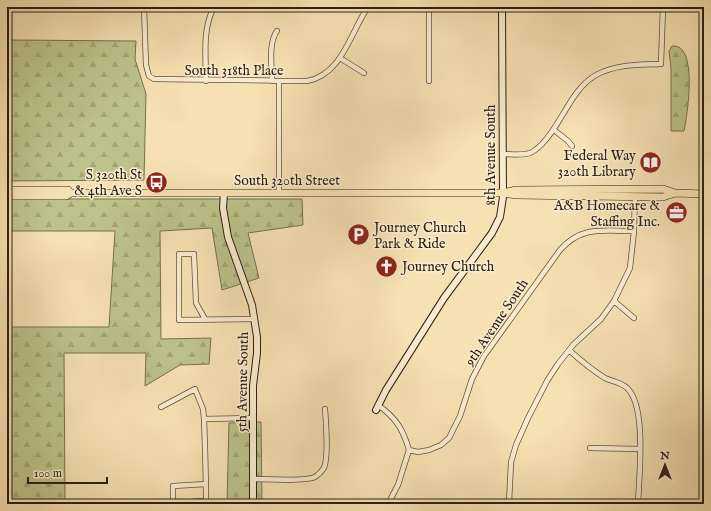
<svg xmlns="http://www.w3.org/2000/svg" width="711" height="511" viewBox="0 0 711 511" font-family="'IM FELL English',serif">
<defs>
<pattern id="forest-firs" width="22" height="20" patternUnits="userSpaceOnUse"><rect width="22" height="20" fill="#bdc28b"/><path d="M5 1l3.5 6h-7zM16 11l3.5 6h-7z" fill="#a3a677"/></pattern>
</defs>
<rect width="100%" height="100%" fill="#f6e1b3"/>
<filter id="stains"><feTurbulence type="fractalNoise" baseFrequency=".005" numOctaves="4"/><feColorMatrix values="0 0 0 0 .2 0 0 0 0 .09 0 0 0 0 .02 0 0 0 .5 -.17"/></filter>
<radialGradient id="worn" r=".72"><stop offset=".6" stop-color="#630" stop-opacity="0"/><stop offset="1" stop-color="#630" stop-opacity=".3"/></radialGradient>
<path fill="url(#forest-firs)" stroke="#747150" d="M7,40l129,1 -1,18 11,35 -2,86 -137,1z
M672,46c27,-3 15,71 12,85h-13v-63l-2,-17z
M7,199h295l1,26 -55,8 11,45 -37,12 -10,-62 -52,3 1,108 50,-1 -2,26 -29,1 -35,21 1,-33h-82l1,151h-58l3,-9 -3,-5v-163h102l6,-96h-108z
M261,422l1,82h-35l2,-81z"/>
<g fill="none" stroke-linecap="round" stroke-linejoin="round">
<defs>
<path id="street" d="M144,7l2,58 3,11 5,3 153,2c35,-6 43,-48 61,-74
M9,8v-1
M78,8v-1
M340,58l24,15
M206,81c0,-24 -4,-52 8,-74
M272,81c0,-14 -4,-38 5,-50
M279,81v112
M429,81v-74
M554,130l14,11 4,5
M502,154c9,0 19,2 28,-1 5,-2 8,-5 12,-9 20,-20 29,-55 54,-69 20,-11 42,-10 65,-11l2,-57
M614,301l20,17
M205,319l-9,-16 -2,-49h-15v66l76,-1
M569,350c11,10 23,20 36,28 8,4 16,4 22,10 20,18 12,89 11,116
M378,405c18,13 25,24 31,45l-11,35 -10,19
M161,407l34,-18 8,20 1,10c1,27 2,55 2,82l-33,2v-17l33,-2
M204,419l49,-1
M590,448l50,1
M409,450l9,2 11,-2 12,-5 8,-7 11,-22 12,-37 12,-23 76,-106c22,-25 44,-19 74,-19
M253,479c13,0 51,3 62,-2 3,-2 7,-6 9,-9 5,-12 2,-45 1,-59
M509,503l2,-41 5,-17 12,-27 19,-37 11,-17 15,-19 28,-26 13,-18 16,-33 4,-37 1,-35
M498,504l22,-1 13,1"/>
<path id="secondary" d="M224,193l-1,15 5,29 24,68 5,32v16l-4,33v118
M376,410l10,-20 58,-92 48,-65 8,-16 3,-20 -1,-190"/>
<path id="primary" d="M7,190h61l3,3h432l13,2 147,2 12,-4 29,1
M507,192l9,-2 147,-1 12,4
M7,196h59l5,-3"/>
</defs>
<use href="#street" stroke="#5e503d" stroke-width="6"/>
<use href="#secondary" stroke="#2b2016" stroke-width="8"/>
<use href="#primary" stroke="#2b2016" stroke-width="8"/>
<use href="#street" stroke="#f9ecce" stroke-width="4.5"/>
<use href="#secondary" stroke="#f9ecce" stroke-width="6"/>
<use href="#primary" stroke="#f6e1b3" stroke-width="7"/>
</g>
<defs>
<symbol id="library-disc" viewBox="-11 -11 22 22"><circle r="9.5" fill="#8f2418" stroke="#f9ecce"/><path d="M-6-4Q-3-5.5-.7-3.5V5Q-3 3-6 4ZM6-4Q3-5.5 .7-3.5V5Q3 3 6 4Z" fill="#fff"/></symbol>
<symbol id="bus-disc" viewBox="-11 -11 22 22"><circle r="9.5" fill="#8f2418" stroke="#f9ecce"/><path d="M-5-6H5V4H4V6H2V4H-2V6H-4V4H-5ZM-3.5-4V0h7V-4ZM-3.5 1.2v1.5H-2V1.2ZM2 1.2v1.5H3.5V1.2Z" fill="#fff"/></symbol>
<symbol id="office-disc" viewBox="-11 -11 22 22"><circle r="9.5" fill="#8f2418" stroke="#f9ecce"/><path d="M-6-3h4V-5.5h4V-3h4V5H-6ZM-1-4.5V-3h2v-1.5ZM-6 0V1H6V0Z" fill="#fff"/></symbol>
<symbol id="parking-disc" viewBox="-11 -11 22 22"><circle r="9.5" fill="#8f2418" stroke="#f9ecce"/><path d="M-3.5-5.5H1a3.5 3.5 0 0 1 0 7H-1V5.5H-3.5ZM-1-3.4V-.6H.8a1.4 1.4 0 0 0 0-2.8Z" fill="#fff"/></symbol>
<symbol id="church-disc" viewBox="-11 -11 22 22"><circle r="9.5" fill="#8f2418" stroke="#f9ecce"/><path d="M-1.2-6h2.4v3.5h3.3v2.4h-3.3V6h-2.4V-.1h-3.3v-2.4h3.3Z" fill="#fff"/></symbol>
</defs>
<g fill-rule="evenodd">
<use href="#library-disc" x="638" y="150" width="25" height="25"/>
<use href="#bus-disc" x="144" y="170" width="25" height="25"/>
<use href="#office-disc" x="664" y="200" width="25" height="25"/>
<use href="#parking-disc" x="346" y="222" width="25" height="25"/>
<use href="#church-disc" x="374" y="254" width="25" height="25"/>
</g>
<g text-anchor="middle" stroke-width="3" stroke-linejoin="round" paint-order="stroke">
<g font-size="14" fill="#2b2016" stroke="#f9ecce">
<text x="234" y="75">South 318th Place</text>
<text transform="translate(490 155) rotate(-90)" y="5">8th Avenue South</text>
<text x="287" y="185">South 320th Street</text>
<text transform="translate(496 322) rotate(-56)" y="5">9th Avenue South</text>
<text transform="translate(242 382) rotate(-89)" y="5">5th Avenue South</text>
</g>
<g font-size="14" fill="#2b2016" stroke="#f9ecce" text-anchor="end">
<text x="636" y="160">Federal Way<tspan x="636" dy="16">320th Library</tspan></text>
<text x="142" y="179">S 320th St<tspan x="142" dy="16">&amp; 4th Ave S</tspan></text>
<text x="660" y="210">A&amp;B Homecare &amp;<tspan x="660" dy="16">Staffing Inc.</tspan></text>
<text x="374" y="232" text-anchor="start">Journey Church<tspan x="374" dy="16">Park &amp; Ride</tspan></text>
<text x="402" y="271" text-anchor="start">Journey Church</text>
</g>
</g>
<rect width="711" height="511" fill="none" stroke="#f6e1b3" stroke-width="24"/>
<rect x="8" y="8" width="695" height="495" fill="none" stroke="#2b2016" stroke-width="2"/>
<rect x="12" y="12" width="687" height="487" fill="none" stroke="#2b2016"/>
<g transform="translate(665 465)" stroke="#f9ecce" stroke-width="3" paint-order="stroke">
<path d="M0-3L7 15L0 10L-7 15Z" fill="#2b2016"/>
<text y="-6" font-size="11" font-weight="bold" text-anchor="middle" fill="#2b2016">N</text>
</g>
<path d="M28 477v6h79v-6" fill="none" stroke="#2b2016" stroke-width="2"/>
<text x="34" y="477" font-size="12" fill="#2b2016" stroke="#f9ecce" stroke-width="3" paint-order="stroke">100 m</text>
<rect width="100%" height="100%" filter="url(#stains)"/>
<rect width="100%" height="100%" fill="url(#worn)"/>
</svg>
